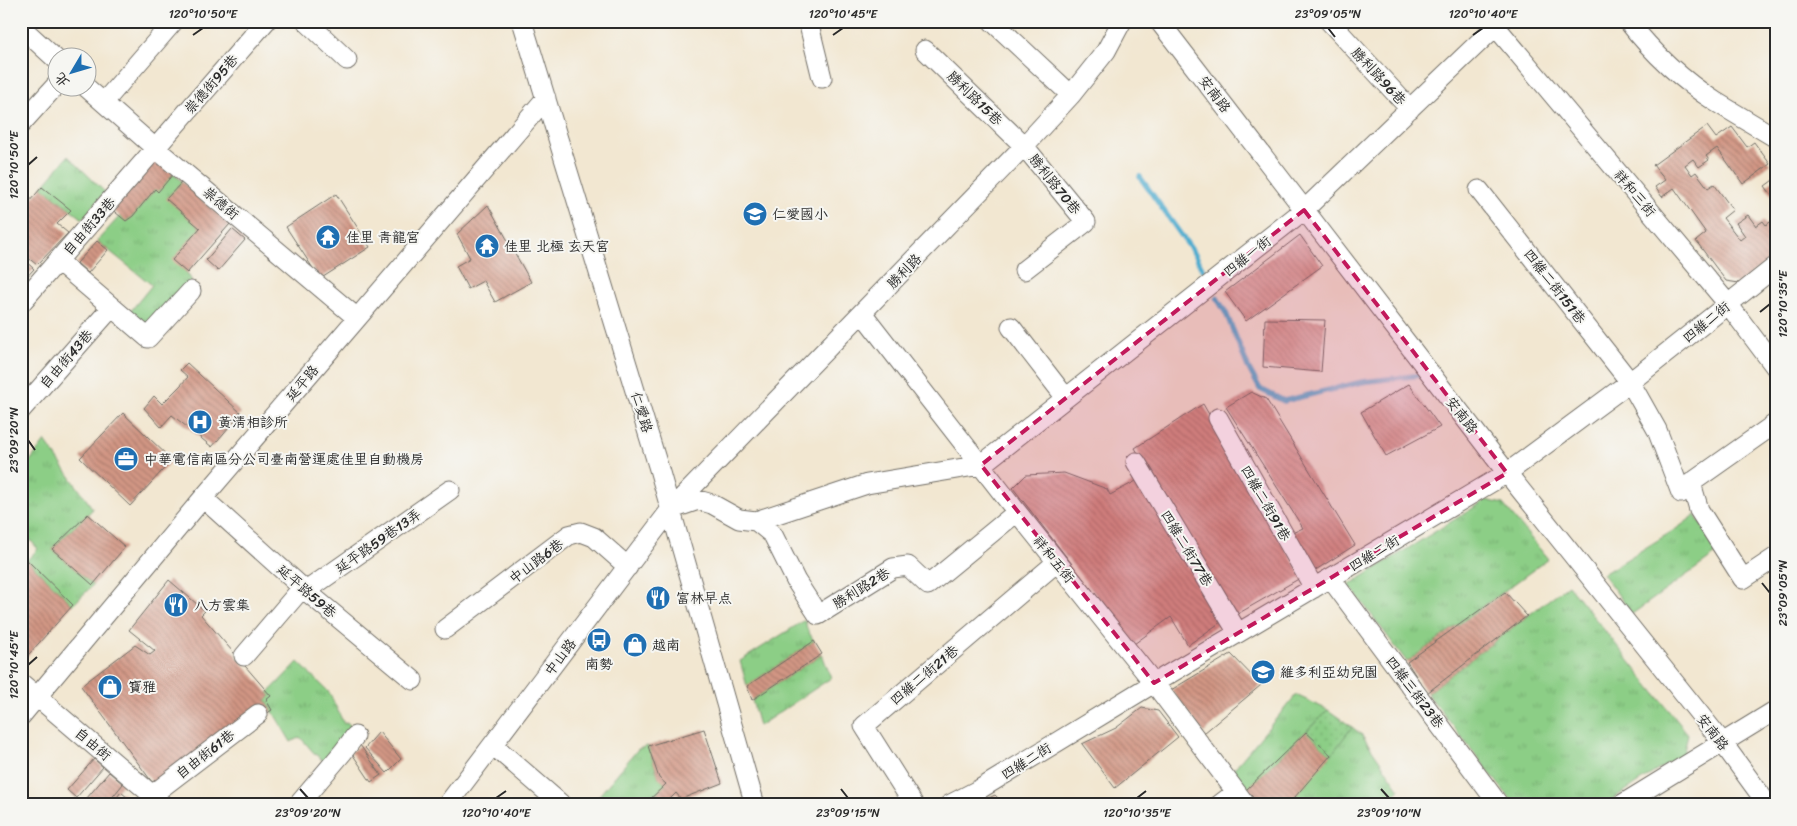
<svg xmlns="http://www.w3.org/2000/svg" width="1797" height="826" viewBox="0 0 1797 826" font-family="Sriracha,'LXGW WenKai TC',sans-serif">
<defs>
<pattern id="grass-tufts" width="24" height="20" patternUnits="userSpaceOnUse" patternTransform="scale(1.25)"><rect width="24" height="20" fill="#8cce86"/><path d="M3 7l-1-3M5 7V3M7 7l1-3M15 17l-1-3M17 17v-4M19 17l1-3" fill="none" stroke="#79b174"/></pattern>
<pattern id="garden-dots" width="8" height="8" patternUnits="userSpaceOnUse" patternTransform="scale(1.25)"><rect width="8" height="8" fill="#8cce86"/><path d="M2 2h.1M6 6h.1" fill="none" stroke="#79b174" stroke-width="1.8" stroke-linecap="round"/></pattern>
<pattern id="building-back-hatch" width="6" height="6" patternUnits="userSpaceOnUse" patternTransform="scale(1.25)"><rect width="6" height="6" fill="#d29684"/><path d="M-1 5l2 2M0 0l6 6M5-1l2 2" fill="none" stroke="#ab7b6c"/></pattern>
</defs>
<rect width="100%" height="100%" fill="#f6f6f2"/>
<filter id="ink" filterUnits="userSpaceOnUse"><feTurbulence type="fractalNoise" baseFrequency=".02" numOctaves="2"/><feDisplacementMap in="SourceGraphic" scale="10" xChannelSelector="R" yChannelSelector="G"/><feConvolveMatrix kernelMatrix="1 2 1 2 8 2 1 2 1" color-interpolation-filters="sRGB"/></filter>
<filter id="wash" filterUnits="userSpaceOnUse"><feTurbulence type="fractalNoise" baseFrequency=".0096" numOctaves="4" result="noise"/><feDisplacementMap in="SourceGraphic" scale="20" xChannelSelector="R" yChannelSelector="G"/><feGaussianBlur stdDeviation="1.12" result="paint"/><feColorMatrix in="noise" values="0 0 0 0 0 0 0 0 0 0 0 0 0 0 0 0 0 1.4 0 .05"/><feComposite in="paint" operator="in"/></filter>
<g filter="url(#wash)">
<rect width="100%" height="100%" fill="#f2e7d1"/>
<path fill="url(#grass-tufts)" stroke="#5c7c58" d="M68,156l37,36 -22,27 -41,-32z
M174,173l8,9 -15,17 33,29 -27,32 14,13 5,8 -32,40 -15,6 -16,-14 23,-28 -55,-44 23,-25 6,5 7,-5 22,-27 3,2z
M45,441l48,68 -41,40 41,36 -20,20 -46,-45 11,-11 -17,-20v-56z
M1486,500l17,4 45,55 -141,103 -58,-77z
M1695,515l24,37 -87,62 -29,-40 76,-47z
M1568,585l120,149 -5,20 -80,51h-88l-88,-112z
M805,620l2,9 7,12 -67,45 -7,-25z
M822,654l9,24 -72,48 -7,-26z
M298,662l31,30 15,32 3,-2 7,8 -28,33 -11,-9 -15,-17 -9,5 -25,-42 5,-4 -3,-3z
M1296,695l32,15 -82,80 -14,-19z
M1352,727l10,8 38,55 -18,15h-94z
M648,746l11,32 7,6 -22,21h-53l47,-56z"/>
<path fill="url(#garden-dots)" stroke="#5c7c58" d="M1328,710l24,17 -21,28 -25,-23z"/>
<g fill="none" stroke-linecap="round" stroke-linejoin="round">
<path stroke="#51adcf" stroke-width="5.5" d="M1140,177l56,79 7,14
M1217,298l9,15 22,54 12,22 24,12 78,-19 60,-7"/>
</g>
<g id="blocks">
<path fill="url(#building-back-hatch)" d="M1707,126l9,12 16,-11 15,20 7,-5 16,22 -27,20 -26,-36 -11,8 3,4 -10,7 -6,-8 -8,6 7,10 4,-3 12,16 6,-4 19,26 -10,8 17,22 5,-4 -9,-13 12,-8 8,11 7,-5 3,4 10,-7v38l-37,27 -13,-2 -30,-40 10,-8 -32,-45 -12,9 -7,-10 10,-7 -12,-15z
M152,155l22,18 -16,19 -3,-3 -22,27 -7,5 -16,-13z
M1776,178v23l-11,-15z
M182,182l48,42 -43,49 -15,-13 28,-32 -34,-29z
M42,187l29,23 -14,14 11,9 -31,32 -16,-13v-41z
M336,194l34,53 -50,32 -34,-52z
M488,205l43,77 -36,20 -12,-21 -15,8 -12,-23 14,-8 -13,-24z
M232,229l13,11 -27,31 -12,-11z
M1300,235l22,31 -76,55 -21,-29z
M97,241l11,9 -20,23 -11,-10z
M21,257l13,12 -13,14z
M1265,319l60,1 -4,52 -58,-5z
M187,363l54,50 -29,34 -40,-32 -11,12 -17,-19 10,-12 8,8 18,-18 8,-9 -8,-7z
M1409,384l31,43 -54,29 -25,-44z
M1251,392l15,7 89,146 -41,26 -24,-37 13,-6 -77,-121z
M1203,404l99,173 -68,39 -99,-168z
M123,413l49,47 -42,46 -50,-48z
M1064,473l43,16 3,6 28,-15 83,142 -33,23 -17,-28 -37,27 -121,-156 13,-13z
M88,514l37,33 -32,38 -41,-36z
M27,560l46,45 -52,58v-97z
M169,580l36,31 -4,4 70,81 -5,4 6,10 -117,76 -74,-100 54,-41 15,10 5,-4 -26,-21z
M1505,592l22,24 -100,77 -20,-31z
M814,641l8,13 -70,46 -5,-14z
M1231,654l30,31 -57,48 -33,-43z
M1142,708l16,3 20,26 -63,51 -33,-44 34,-16z
M704,729l18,54 -41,16 -5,-6 -12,12h-20l22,-21 -7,-6 -11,-32z
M379,732l22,27 -14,14 -22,-25z
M1306,732l25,23 -43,50h-30l-12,-15z
M360,745l21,30 -10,7 -20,-30z
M94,759l9,8 -27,31 -9,-8z
M109,772l14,12 -17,21h-25z
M121,792l15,13h-25z
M995,795l10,10h-31z"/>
</g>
</g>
<g filter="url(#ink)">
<use href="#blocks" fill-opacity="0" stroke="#716d65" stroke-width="1"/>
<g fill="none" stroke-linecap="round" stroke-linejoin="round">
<defs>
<path id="minor" d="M306,21l41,39
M522,21l137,448 96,336
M808,21l14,57
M992,21l79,74
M1159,21l348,452 215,269 46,63
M1329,21l81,88
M1491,21l237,283 48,64
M1628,21c24,31 55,60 88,81 20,12 40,24 60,36
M21,27l37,34
M925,50l99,96 62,76 -62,48
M87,88l68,60 202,170
M104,102l70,-81
M21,124l37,-41
M1479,190l151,192 27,48 24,63
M58,261l90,77 43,-47
M21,303l245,-282
M863,314l154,198 137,171 92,122
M1011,327l55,71
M21,410l91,-103
M1218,418l96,170
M1776,423l-85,60 8,27 44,69 33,-22
M1136,462l102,171
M203,498l103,93 107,89
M675,508l23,-8 14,4 27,15 17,2 17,14 23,46 22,34 75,-47 15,-2 20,19 89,-73
M756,521l111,-37 114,-19 323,-255 191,-183
M1331,579l168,226
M306,591l144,-101
M445,629l124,-94 12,-3 13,5 34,30
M244,656l58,-68
M21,683l143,122
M21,716l182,-218 343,-400
M493,745l69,60
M152,795l106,-81
M298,805l45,-53 12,-16
M447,805l224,-296 353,-363 47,-51 35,-44 16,-30
M914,805l-50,-79 193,-164
M949,805l31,-16 174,-106 353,-210 123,-91 146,-116
M1219,805l17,-13
M1621,805l155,-95"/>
</defs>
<use href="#minor" stroke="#716d65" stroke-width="21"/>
<use href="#minor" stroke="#fff" stroke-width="19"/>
</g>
</g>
<path fill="#c2185b" fill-opacity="0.2" stroke="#c2185b" stroke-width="4" stroke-dasharray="10 6" stroke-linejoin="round" d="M1304,210l203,263 -353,210 -173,-218z"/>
<path fill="none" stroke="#2b2b2b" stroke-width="2" d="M1328,28l7,9M193,35l10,-7M833,35l10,-7M1473,35l10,-7M28,165l9,-8M1760,312l10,-8M28,440l7,10M1762,583l8,10M28,665l9,-8M300,789l8,9M841,789l7,9M1381,789l8,9M496,798l10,-7M1137,798l9,-7"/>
<defs>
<symbol id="school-disc" viewBox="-11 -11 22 22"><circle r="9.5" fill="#1f6fb2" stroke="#f6f6f2"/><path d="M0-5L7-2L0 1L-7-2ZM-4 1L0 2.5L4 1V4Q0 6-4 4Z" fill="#fff"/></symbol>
<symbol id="temple-disc" viewBox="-11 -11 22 22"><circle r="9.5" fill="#1f6fb2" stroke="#f6f6f2"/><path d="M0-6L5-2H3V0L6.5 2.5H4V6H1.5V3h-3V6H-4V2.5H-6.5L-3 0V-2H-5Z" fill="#fff"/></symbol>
<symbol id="hospital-disc" viewBox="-11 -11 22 22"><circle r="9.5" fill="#1f6fb2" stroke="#f6f6f2"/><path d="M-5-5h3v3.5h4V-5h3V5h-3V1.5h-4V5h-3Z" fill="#fff"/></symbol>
<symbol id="office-disc" viewBox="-11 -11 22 22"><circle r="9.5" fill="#1f6fb2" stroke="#f6f6f2"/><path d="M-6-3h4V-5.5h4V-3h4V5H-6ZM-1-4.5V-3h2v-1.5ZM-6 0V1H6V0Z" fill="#fff"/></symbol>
<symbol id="restaurant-disc" viewBox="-11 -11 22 22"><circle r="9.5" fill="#1f6fb2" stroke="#f6f6f2"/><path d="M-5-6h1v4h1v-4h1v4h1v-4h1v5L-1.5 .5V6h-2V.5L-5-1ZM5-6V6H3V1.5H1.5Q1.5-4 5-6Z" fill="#fff"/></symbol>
<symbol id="bus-disc" viewBox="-11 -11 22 22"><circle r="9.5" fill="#1f6fb2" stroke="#f6f6f2"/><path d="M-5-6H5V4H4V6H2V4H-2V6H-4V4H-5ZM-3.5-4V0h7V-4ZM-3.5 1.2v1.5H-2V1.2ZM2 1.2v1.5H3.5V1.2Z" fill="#fff"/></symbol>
<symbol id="shop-disc" viewBox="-11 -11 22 22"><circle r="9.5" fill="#1f6fb2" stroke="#f6f6f2"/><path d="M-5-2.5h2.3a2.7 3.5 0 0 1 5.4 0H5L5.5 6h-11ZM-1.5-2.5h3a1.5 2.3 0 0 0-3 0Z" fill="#fff"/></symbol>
</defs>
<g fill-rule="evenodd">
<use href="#school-disc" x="741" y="200" width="28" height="28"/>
<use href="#temple-disc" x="314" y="223" width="28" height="28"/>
<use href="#temple-disc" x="473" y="232" width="28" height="28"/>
<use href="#hospital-disc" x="186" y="408" width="28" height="28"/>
<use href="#office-disc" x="112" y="445" width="28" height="28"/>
<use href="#restaurant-disc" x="644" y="584" width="28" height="28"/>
<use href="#restaurant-disc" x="162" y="591" width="28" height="28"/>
<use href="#bus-disc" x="585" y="626" width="28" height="28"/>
<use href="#shop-disc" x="621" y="631" width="28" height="28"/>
<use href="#school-disc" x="1249" y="658" width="28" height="28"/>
<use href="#shop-disc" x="96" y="673" width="28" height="28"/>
</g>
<g text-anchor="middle" stroke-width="4" stroke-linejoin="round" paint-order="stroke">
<g font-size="14" fill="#2b2b2b" stroke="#f6f6f2">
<text transform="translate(1379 76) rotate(47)" y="5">勝利路96巷</text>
<text transform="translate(211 84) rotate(-49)" y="5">崇德街95巷</text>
<text transform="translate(1215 94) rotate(53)" y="5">安南路</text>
<text transform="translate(975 98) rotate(44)" y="5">勝利路15巷</text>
<text transform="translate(1055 184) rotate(51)" y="5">勝利路70巷</text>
<text transform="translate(1635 193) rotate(50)" y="5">祥和三街</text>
<text transform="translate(221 203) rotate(40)" y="5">祟德街</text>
<text transform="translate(89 226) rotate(-49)" y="5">自由街33巷</text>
<text transform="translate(1247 256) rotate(-38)" y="5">四維一街</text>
<text transform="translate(904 271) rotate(-46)" y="5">勝利路</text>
<text transform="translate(1555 286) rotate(52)" y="5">四維二街151巷</text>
<text transform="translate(1706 322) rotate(-39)" y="5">四維二街</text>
<text transform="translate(66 359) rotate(-49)" y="5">自由街43巷</text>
<text transform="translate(302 383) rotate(-50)" y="5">延平路</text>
<text transform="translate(642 412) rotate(73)" y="5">仁愛路</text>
<text transform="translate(1462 415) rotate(52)" y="5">安南路</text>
<text transform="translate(1266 503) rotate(60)" y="5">四維二街91巷</text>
<text transform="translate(378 541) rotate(-35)" y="5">延平路59巷13弄</text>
<text transform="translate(1187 548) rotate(59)" y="5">四維二街77巷</text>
<text transform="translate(1374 553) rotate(-31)" y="5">四維二街</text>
<text transform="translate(1054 559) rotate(51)" y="5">祥和五街</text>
<text transform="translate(536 561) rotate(-37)" y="5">中山路6巷</text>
<text transform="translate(861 588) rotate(-32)" y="5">勝利路2巷</text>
<text transform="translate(307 591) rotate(41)" y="5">延平路59巷</text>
<text transform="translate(560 657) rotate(-53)" y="5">中山路</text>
<text transform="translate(924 675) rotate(-40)" y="5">四維二街21巷</text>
<text transform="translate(1415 692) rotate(53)" y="5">四維三街23巷</text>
<text transform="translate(1713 732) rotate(52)" y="5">安南路</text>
<text transform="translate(93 744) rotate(40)" y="5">自由街</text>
<text transform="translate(205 754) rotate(-38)" y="5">自由街61巷</text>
<text transform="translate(1026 761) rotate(-32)" y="5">四維二街</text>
</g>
<g font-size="14" fill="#2b2b2b" stroke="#f6f6f2" text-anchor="start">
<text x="772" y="219">仁愛國小</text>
<text x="346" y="242">佳里 青龍宮</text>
<text x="504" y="251">佳里 北極 玄天宮</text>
<text x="218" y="427">黃清相診所</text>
<text x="144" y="464">中華電信南區分公司臺南營運處佳里自動機房</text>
<text x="676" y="603">富林早点</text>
<text x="194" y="610">八方雲集</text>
<text x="652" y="650">越南</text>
<text x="599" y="669" text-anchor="middle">南勢</text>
<text x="1280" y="677">維多利亞幼兒園</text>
<text x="128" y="692">寶雅</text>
</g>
</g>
<rect width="1797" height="826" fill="none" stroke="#f6f6f2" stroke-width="55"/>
<g transform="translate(72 72) rotate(232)"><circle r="24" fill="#f6f6f2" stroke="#a5a5a2"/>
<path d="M0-4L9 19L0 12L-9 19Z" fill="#1f6fb2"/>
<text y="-8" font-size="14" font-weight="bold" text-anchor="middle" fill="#2b2b2b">北</text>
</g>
<rect x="28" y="28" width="1742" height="770" fill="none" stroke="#2b2b2b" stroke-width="2"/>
<g font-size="12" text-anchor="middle" fill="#2b2b2b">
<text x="203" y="18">120°10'50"E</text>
<text x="843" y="18">120°10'45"E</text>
<text x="1328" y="18">23°09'05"N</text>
<text x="1483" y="18">120°10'40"E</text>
<text transform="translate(14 165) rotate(-90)" y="4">120°10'50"E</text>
<text transform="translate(1783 304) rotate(-90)" y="4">120°10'35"E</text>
<text transform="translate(14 440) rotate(-90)" y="4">23°09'20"N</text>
<text transform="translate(1783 593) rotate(-90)" y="4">23°09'05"N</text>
<text transform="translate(14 665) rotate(-90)" y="4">120°10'45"E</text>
<text x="308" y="817">23°09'20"N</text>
<text x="496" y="817">120°10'40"E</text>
<text x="848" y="817">23°09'15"N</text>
<text x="1137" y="817">120°10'35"E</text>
<text x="1389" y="817">23°09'10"N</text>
</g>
</svg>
